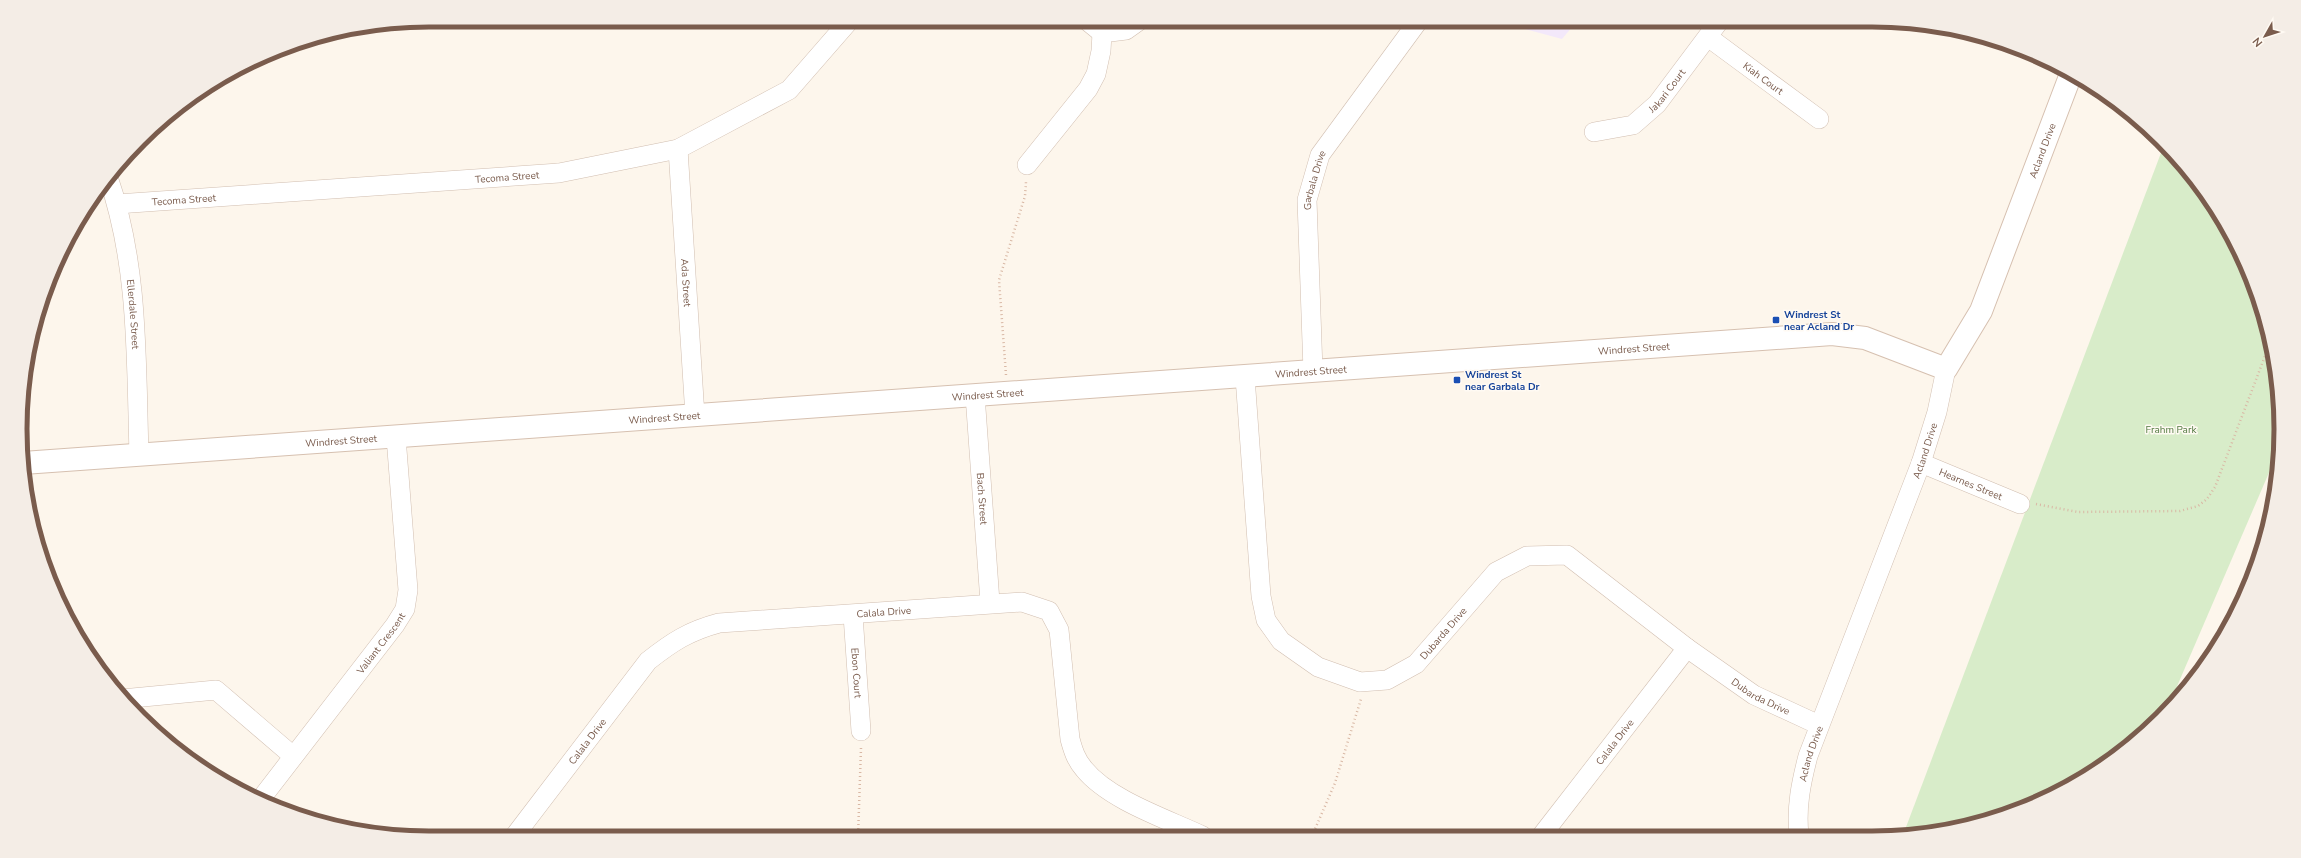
<svg xmlns="http://www.w3.org/2000/svg" width="2301" height="858" viewBox="0 0 2301 858" font-family="'Nunito Sans',sans-serif">
<rect width="100%" height="100%" fill="#fdf6ec"/>
<path fill="#f3e8fa" d="M1515,20h63l-16,19 -37,-10z"/>
<path fill="#d8ecc9" d="M2164,145l16,15 46,65 33,73 19,78 2,71 -111,258 -28,32 -88,59 -75,28 -52,10 -23,1z"/>
<g fill="none" stroke-linecap="round" stroke-linejoin="round">
<defs>
<g id="street">
<path d="M1086,20l16,13"/>
<path d="M1102,33l24,-3 14,-10"/>
<path id="s1" d="M1708,37l111,82"/>
<path id="s2" d="M1594,132l39,-7 24,-21 63,-84"/>
<path id="s3" d="M678,149l17,267"/>
<path d="M1027,165l61,-76 8,-15 5,-23 1,-18"/>
<path id="s4" d="M108,177c31,89 28,184 31,277"/>
<path id="s5" d="M117,204l442,-31 119,-24 111,-59 61,-70"/>
<path id="s6" d="M1313,371l-6,-171 13,-45 99,-135"/>
<path id="s7" d="M1245,377l16,219 5,24 15,21 37,26 42,15 27,-2 29,-16 80,-92 31,-16 40,-1 120,93 67,47 65,30"/>
<path id="s8" d="M975,395l15,207"/>
<path id="s9" d="M1921,463l99,41"/>
<path id="s10" d="M853,615l8,116"/>
<path d="M122,699l94,-9 77,66"/>
<path id="s11" d="M260,800l135,-175 10,-16 3,-19 -12,-153"/>
<path id="s12" d="M1542,835l145,-187"/>
<path id="s13" d="M1799,835c-3,-28 2,-52 9,-79l113,-293 16,-51 9,-43"/>
<path id="s14" d="M513,838l135,-177c24,-19 41,-30 71,-38l303,-21 27,9 10,19 11,109c3,11 6,21 14,30 25,31 83,50 119,67"/>
</g>
<g id="secondary">
<path id="s15" d="M23,463l1809,-129 33,4 81,31 35,-58 90,-237"/>
</g>
</defs>
<use href="#street" stroke="#d1beb0" stroke-width="20"/>
<use href="#secondary" stroke="#d6c0b0" stroke-width="24"/>
<path stroke="#d9b8a5" stroke-width="2.5" stroke-dasharray="1 3" stroke-linecap="butt" d="M1006,375l-7,-95 26,-84 1,-14
M2036,504l42,8 102,-1 18,-5 9,-7 8,-12 55,-144
M1312,836l23,-53 26,-84
M858,837l3,-89"/>
<use href="#street" stroke="#fff" stroke-width="19"/>
<use href="#secondary" stroke="#fff" stroke-width="22"/>
</g>
<g fill="#1a4fb4" stroke="#fffaf3" stroke-width="1.5">
<rect x="1772" y="316" width="8" height="8" rx="2"/>
<rect x="1453" y="376" width="8" height="8" rx="2"/>
</g>
<g text-anchor="middle" stroke-width="3" stroke-linejoin="round" paint-order="stroke">
<g font-size="10" fill="#7a5c4d" stroke="#fffaf3">
<text dy="4" stroke="none"><textPath href="#s1" startOffset="69">Kiah Court</textPath></text>
<text dy="4" stroke="none"><textPath href="#s2" startOffset="88">Jakari Court</textPath></text>
<text dy="4" stroke="none"><textPath href="#s15" startOffset="2173">Acland Drive</textPath></text>
<text dy="4" stroke="none"><textPath href="#s5" startOffset="391">Tecoma Street</textPath></text>
<text dy="4" stroke="none"><textPath href="#s6" startOffset="192">Garbala Drive</textPath></text>
<text dy="4" stroke="none"><textPath href="#s5" startOffset="67">Tecoma Street</textPath></text>
<text dy="4" stroke="none"><textPath href="#s3" startOffset="134">Ada Street</textPath></text>
<text dy="4" stroke="none"><textPath href="#s4" startOffset="140">Ellerdale Street</textPath></text>
<text dy="4" stroke="none"><textPath href="#s15" startOffset="1615">Windrest Street</textPath></text>
<text dy="4" stroke="none"><textPath href="#s15" startOffset="1291">Windrest Street</textPath></text>
<text dy="4" stroke="none"><textPath href="#s15" startOffset="967">Windrest Street</textPath></text>
<text dy="4" stroke="none"><textPath href="#s15" startOffset="643">Windrest Street</textPath></text>
<text dy="4" stroke="none"><textPath href="#s15" startOffset="319">Windrest Street</textPath></text>
<text dy="4" stroke="none"><textPath href="#s13" startOffset="407">Acland Drive</textPath></text>
<text dy="4" stroke="none"><textPath href="#s9" startOffset="54">Hearnes Street</textPath></text>
<text dy="4" stroke="none"><textPath href="#s8" startOffset="104">Bach Street</textPath></text>
<text dy="4" stroke="none"><textPath href="#s14" startOffset="469">Calala Drive</textPath></text>
<text dy="4" stroke="none"><textPath href="#s7" startOffset="461">Dubarda Drive</textPath></text>
<text dy="4" stroke="none"><textPath href="#s11" startOffset="198">Valiant Crescent</textPath></text>
<text dy="4" stroke="none"><textPath href="#s10" startOffset="58">Ebon Court</textPath></text>
<text dy="4" stroke="none"><textPath href="#s7" startOffset="857">Dubarda Drive</textPath></text>
<text dy="4" stroke="none"><textPath href="#s14" startOffset="122">Calala Drive</textPath></text>
<text dy="4" stroke="none"><textPath href="#s12" startOffset="118">Calala Drive</textPath></text>
<text dy="4" stroke="none"><textPath href="#s13" startOffset="83">Acland Drive</textPath></text>
</g>
<g font-size="10" font-weight="bold" fill="#164399" stroke="#fffaf3" text-anchor="start">
<text x="1784" y="318">Windrest St<tspan x="1784" dy="12">near Acland Dr</tspan></text>
<text x="1465" y="378">Windrest St<tspan x="1465" dy="12">near Garbala Dr</tspan></text>
</g>
<g font-size="10" fill="#537a41" stroke="#fffaf3">
<text x="2171" y="433">Frahm Park</text>
</g>
</g>
<path d="M0 0H2301V858H0ZM429 27H1872A402 402 0 0 1 2274 429V429A402 402 0 0 1 1872 831H429A402 402 0 0 1 27 429V429A402 402 0 0 1 429 27Z" fill="#f4ede6" fill-rule="evenodd"/>
<path fill="none" stroke="#7a5c4d" stroke-width="5" d="M429 27H1872A402 402 0 0 1 2274 429V429A402 402 0 0 1 1872 831H429A402 402 0 0 1 27 429V429A402 402 0 0 1 429 27Z"/>
<g transform="translate(2265 36) rotate(231)" stroke="#fffaf3" stroke-width="3" paint-order="stroke">
<path d="M0-3L7 15L0 10L-7 15Z" fill="#7a5c4d"/>
<text y="-6" font-size="11" font-weight="bold" text-anchor="middle" fill="#7a5c4d">N</text>
</g>
</svg>
